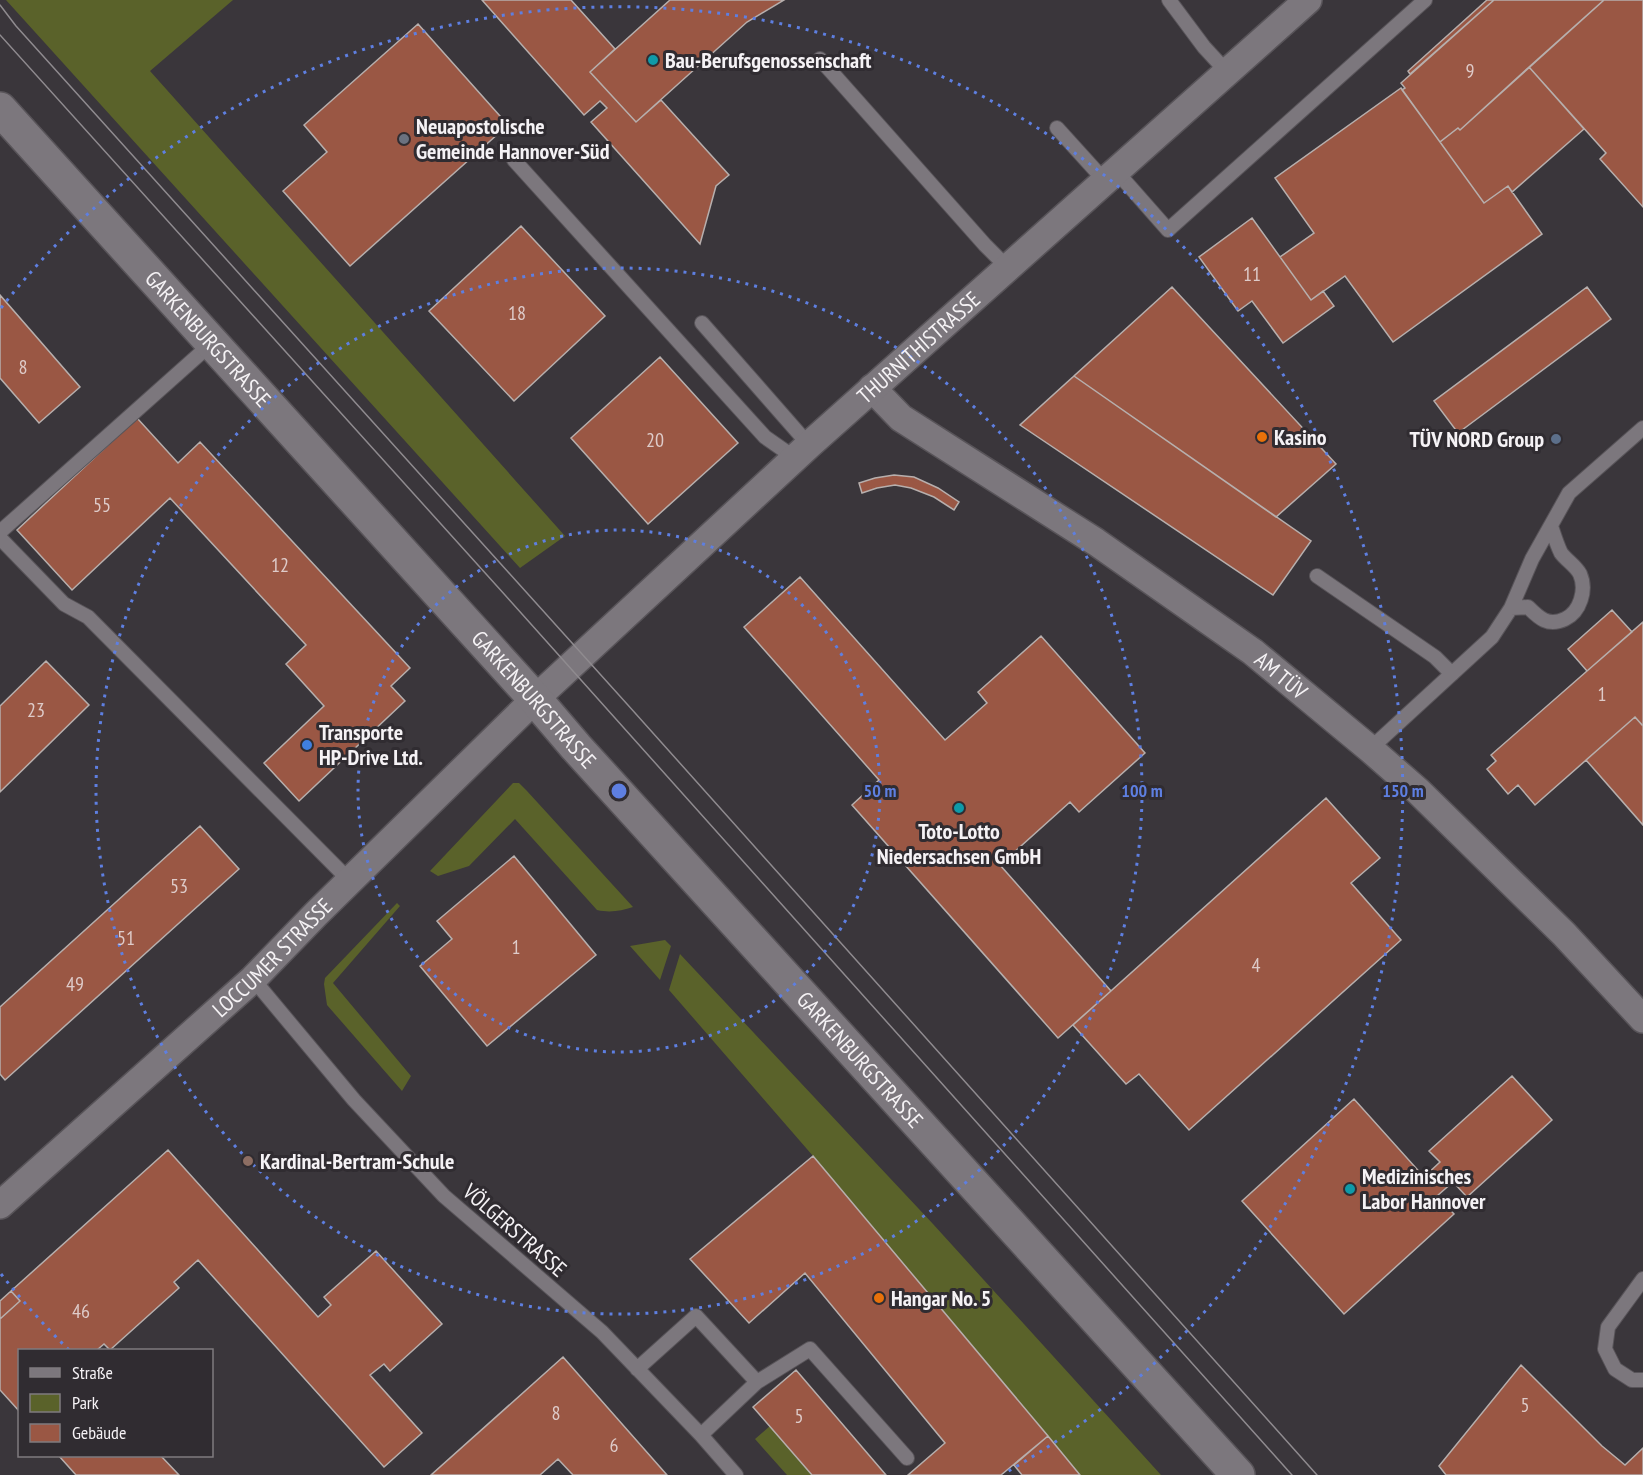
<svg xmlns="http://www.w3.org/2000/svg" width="1643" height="1475" font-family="'PT Sans Narrow',sans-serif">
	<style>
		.green { fill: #5a622a }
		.building { fill: #9a5744; stroke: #b7afad; stroke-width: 1.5 }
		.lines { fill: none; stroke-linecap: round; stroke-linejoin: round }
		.service-casing { stroke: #585459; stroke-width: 16 }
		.minor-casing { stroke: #585459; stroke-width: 30 }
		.secondary-casing { stroke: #585459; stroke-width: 36 }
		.service { stroke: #7c777d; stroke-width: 14 }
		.minor { stroke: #7c777d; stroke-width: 27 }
		.secondary { stroke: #7c777d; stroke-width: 33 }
		.tram { stroke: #8f8b8f; stroke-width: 1.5 }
		.ring { fill: none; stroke: #5e7fe1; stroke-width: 3; stroke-dasharray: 3 6 }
		.culture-dot { fill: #0f9aa8; stroke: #302c31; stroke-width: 2 }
		.worship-dot { fill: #6b7280; stroke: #302c31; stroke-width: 2 }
		.food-dot { fill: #e8710a; stroke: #302c31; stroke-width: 2 }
		.service-dot { fill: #5c6f8a; stroke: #302c31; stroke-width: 2 }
		.shop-dot { fill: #3f7fe0; stroke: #302c31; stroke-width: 2 }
		.education-dot { fill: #8d6e63; stroke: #302c31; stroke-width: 2 }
		.labels { text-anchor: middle; stroke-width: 6; stroke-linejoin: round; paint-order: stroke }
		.number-label { font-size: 20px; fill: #decbc9 }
		.poi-label { font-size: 22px; font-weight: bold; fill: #f5f2f5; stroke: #302c31; text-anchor: start }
		.street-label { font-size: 22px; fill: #f5f2f5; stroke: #302c31 }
		.centre { fill: #5e7fe1; stroke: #302c31; stroke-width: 3 }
		.ring-label { font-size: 18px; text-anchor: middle; font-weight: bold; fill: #5e7fe1; stroke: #302c31; stroke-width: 6; stroke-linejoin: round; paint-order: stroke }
	</style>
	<rect width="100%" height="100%" fill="#3a363b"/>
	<path class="green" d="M6,0H233L150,71L565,536L520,568Z
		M513,783H519L527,791L633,907C621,911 610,913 597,910L515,819L469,866L438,876L430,871Z
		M397,903L400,906L333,983L411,1076L402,1091L327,1005L324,984L325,978Z
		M665,940L671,946L660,980L630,946Z
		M680,954L933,1224L1161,1475H1080L813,1156L669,990Z
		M770,1426L812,1475H787L755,1439Z"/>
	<path class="building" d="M482,0H571L615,49L590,72L636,122L661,100L729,175L716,186L700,244L591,122L607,108L600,101L584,115Z
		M670,0H784L747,22L636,122L590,72Z
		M1487,0H1494L1410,74L1408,71Z
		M1494,0H1604L1460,130L1458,128L1440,142L1402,90L1405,88L1401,83Z
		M1604,0H1643V207L1600,159L1606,153L1529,67Z
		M418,24L508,125L350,266L283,191L327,152L304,125Z
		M1529,67L1584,129L1512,192L1508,186L1484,203L1440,142L1458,128L1460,130Z
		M1401,88L1484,203L1508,186L1542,234L1393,342L1345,276L1311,300L1280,257L1314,233L1275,178Z
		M1252,218L1311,300L1323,291L1334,306L1283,343L1252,301L1238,311L1199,257Z
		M521,226L605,316L514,401L429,311Z
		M1172,287L1336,464L1276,517L1074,376Z
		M1587,287L1611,319L1458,433L1434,401Z
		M0,295L80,387L39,423L0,378Z
		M660,357L738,443L648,524L571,438Z
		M1074,376L1311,541L1273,595L1020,425Z
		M137,418L178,463L200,442L410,668L391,686L405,701L299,801L264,763L324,706L286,664L306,645L170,498L72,590L17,530Z
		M894,475L914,477L938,488L959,502L954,510L934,497L911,488L895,485L877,488L862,493L859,483L875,478Z
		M800,577L945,740L987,703L978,692L1041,636L1145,753L1079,812L1070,802L1000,865L1111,991L1058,1038L852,805L879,780L744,627Z
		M1612,610L1632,632L1587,671L1568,649Z
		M1643,622V726L1635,717L1535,805L1518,785L1508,794L1487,769L1496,761L1491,755Z
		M46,661L89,705L0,792V706Z
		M1635,717L1643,726V825L1586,760Z
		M1326,798L1380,858L1351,883L1401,940L1189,1130L1139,1074L1126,1084L1073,1025Z
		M200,826L239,869L5,1080L0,1074V1007Z
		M514,856L596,955L487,1046L420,966L452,939L437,921Z
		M1512,1076L1552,1120L1467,1197L1453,1182L1437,1196L1454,1214L1344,1314L1242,1201L1354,1099L1424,1177L1440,1162L1429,1151Z
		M168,1150L318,1317L331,1305L324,1297L376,1251L442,1324L390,1371L384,1364L370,1375L422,1433L384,1467L198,1260L174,1282L179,1288L110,1350L104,1344L97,1350H20V1412L0,1390V1319L20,1301L11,1291Z
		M813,1156L1048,1436L1001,1475H908L945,1443L805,1273L749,1323L690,1259Z
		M11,1291L20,1301L0,1319V1301Z
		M563,1357L667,1475H573L558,1459L540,1475H431Z
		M1521,1365L1602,1446L1625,1465L1643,1448V1475H1446L1439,1466Z
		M796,1370L886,1475H812L753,1407Z
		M1048,1436L1080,1475H1022L1014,1465Z
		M59,1456H161L179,1475H76Z"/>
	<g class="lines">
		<defs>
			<path id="service" d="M1169,0L1204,47L1227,72
				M820,59L985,245L1007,267
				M1057,128L1105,181
				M514,160L765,437L795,458
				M1116,171L1168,230L1425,0
				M702,323L809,445
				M0,532L212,343
				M0,538L64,604L88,617L350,881
				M1317,576L1435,657L1452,674
				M1511,608L1528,607C1539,618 1548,627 1565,619C1580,612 1587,590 1580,574C1576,566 1566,560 1561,553C1557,545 1554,535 1551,526
				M1370,749L1492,637L1511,608L1532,559L1569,493L1643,428
				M253,979L354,1100L444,1196L602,1332L701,1435L736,1475
				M1643,1279L1608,1327L1605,1349L1615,1369L1632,1380H1643
				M637,1369L696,1316L757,1382L810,1349L907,1458
				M701,1435L757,1382"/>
			<g id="minor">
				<path id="s1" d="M872,388L901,418L1096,542L1253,652L1370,749L1418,791L1564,934L1643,1019"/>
				<path id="s2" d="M0,1205L253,979L316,914L535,699L809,445L1308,0"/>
			</g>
			<g id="secondary">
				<path id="s3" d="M0,109L535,699L576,747L1238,1475"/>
			</g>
		</defs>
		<use href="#service" class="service-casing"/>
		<use href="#minor" class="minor-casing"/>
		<use href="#secondary" class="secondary-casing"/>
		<use href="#service" class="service"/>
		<use href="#minor" class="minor"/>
		<use href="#secondary" class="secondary"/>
		<path class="tram" d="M0,5L16,26L627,704L1317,1475
			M0,35L505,595L1292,1475"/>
	</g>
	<g class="ring">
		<circle cx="619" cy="791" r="261"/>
		<circle cx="619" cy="791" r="523"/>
		<path d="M69 1350A784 784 0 0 1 1 1274M1 308A784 784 0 1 1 1005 1473"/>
	</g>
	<g class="culture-dot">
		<circle cx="653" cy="60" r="6"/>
		<circle cx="959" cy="808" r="6"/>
		<circle cx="1350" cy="1189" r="6"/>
	</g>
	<circle class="worship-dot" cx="404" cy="139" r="6"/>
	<g class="food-dot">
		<circle cx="1262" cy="437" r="6"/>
		<circle cx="879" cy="1298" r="6"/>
	</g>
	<circle class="service-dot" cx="1556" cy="439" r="6"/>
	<circle class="shop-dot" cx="307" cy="745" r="6"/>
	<circle class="education-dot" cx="248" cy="1161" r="6"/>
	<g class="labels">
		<g class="number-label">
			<text x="1470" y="78">9</text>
			<text x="1252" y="281">11</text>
			<text x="517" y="320">18</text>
			<text x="23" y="374">8</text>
			<text x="655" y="447">20</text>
			<text x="102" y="512">55</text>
			<text x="280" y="572">12</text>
			<text x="1602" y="701">1</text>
			<text x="36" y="717">23</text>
			<text x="179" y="893">53</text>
			<text x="126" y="945">51</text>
			<text x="516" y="954">1</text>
			<text x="1256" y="972">4</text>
			<text x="75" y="991">49</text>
			<text x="81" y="1318">46</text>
			<text x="1525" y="1412">5</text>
			<text x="556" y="1420">8</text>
			<text x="799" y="1423">5</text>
			<text x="614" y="1452">6</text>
		</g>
		<g class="poi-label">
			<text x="665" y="68">Bau-Berufsgenossenschaft</text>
			<text x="416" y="134">Neuapostolische<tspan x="416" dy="25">Gemeinde Hannover-Süd</tspan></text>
			<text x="1274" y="445">Kasino</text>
			<text x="1544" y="447" text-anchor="end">TÜV NORD Group</text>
			<text x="319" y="740">Transporte<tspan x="319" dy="25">HP-Drive Ltd.</tspan></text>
			<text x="959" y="839" text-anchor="middle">Toto-Lotto<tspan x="959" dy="25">Niedersachsen GmbH</tspan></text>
			<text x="260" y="1169">Kardinal-Bertram-Schule</text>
			<text x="1362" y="1184">Medizinisches<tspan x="1362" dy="25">Labor Hannover</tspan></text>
			<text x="891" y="1306">Hangar No. 5</text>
		</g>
		<g class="street-label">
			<text dy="8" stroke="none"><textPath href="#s3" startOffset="310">GARKENBURGSTRASSE</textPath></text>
			<text dy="8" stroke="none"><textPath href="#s2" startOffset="1257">THURNITHISTRASSE</textPath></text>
			<text dy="8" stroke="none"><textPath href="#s1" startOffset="501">AM TÜV</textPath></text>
			<text dy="8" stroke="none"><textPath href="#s3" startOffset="796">GARKENBURGSTRASSE</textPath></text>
			<text dy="8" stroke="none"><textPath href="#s2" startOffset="368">LOCCUMER STRASSE</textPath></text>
			<text dy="8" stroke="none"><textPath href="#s3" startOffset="1282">GARKENBURGSTRASSE</textPath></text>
			<text transform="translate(515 1230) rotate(41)" y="8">VÖLGERSTRASSE</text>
		</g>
	</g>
	<circle cx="619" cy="791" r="9" class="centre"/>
	<g class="ring-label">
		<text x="880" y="797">50 m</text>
		<text x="1142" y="797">100 m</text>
		<text x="1403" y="797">150 m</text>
	</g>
	<rect x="18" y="1349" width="195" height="108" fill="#302c31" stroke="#7f7b7f" stroke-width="1.5"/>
	<rect x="30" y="1368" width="30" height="9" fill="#7c777d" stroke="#7f7b7f" stroke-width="1.5"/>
	<text x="72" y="1379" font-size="18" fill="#f5f2f5">Straße</text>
	<rect x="30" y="1394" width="30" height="18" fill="#5a622a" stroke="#7f7b7f" stroke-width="1.5"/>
	<text x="72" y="1409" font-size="18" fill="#f5f2f5">Park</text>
	<rect x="30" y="1424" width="30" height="18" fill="#9a5744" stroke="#7f7b7f" stroke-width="1.5"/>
	<text x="72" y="1439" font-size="18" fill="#f5f2f5">Gebäude</text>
</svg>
